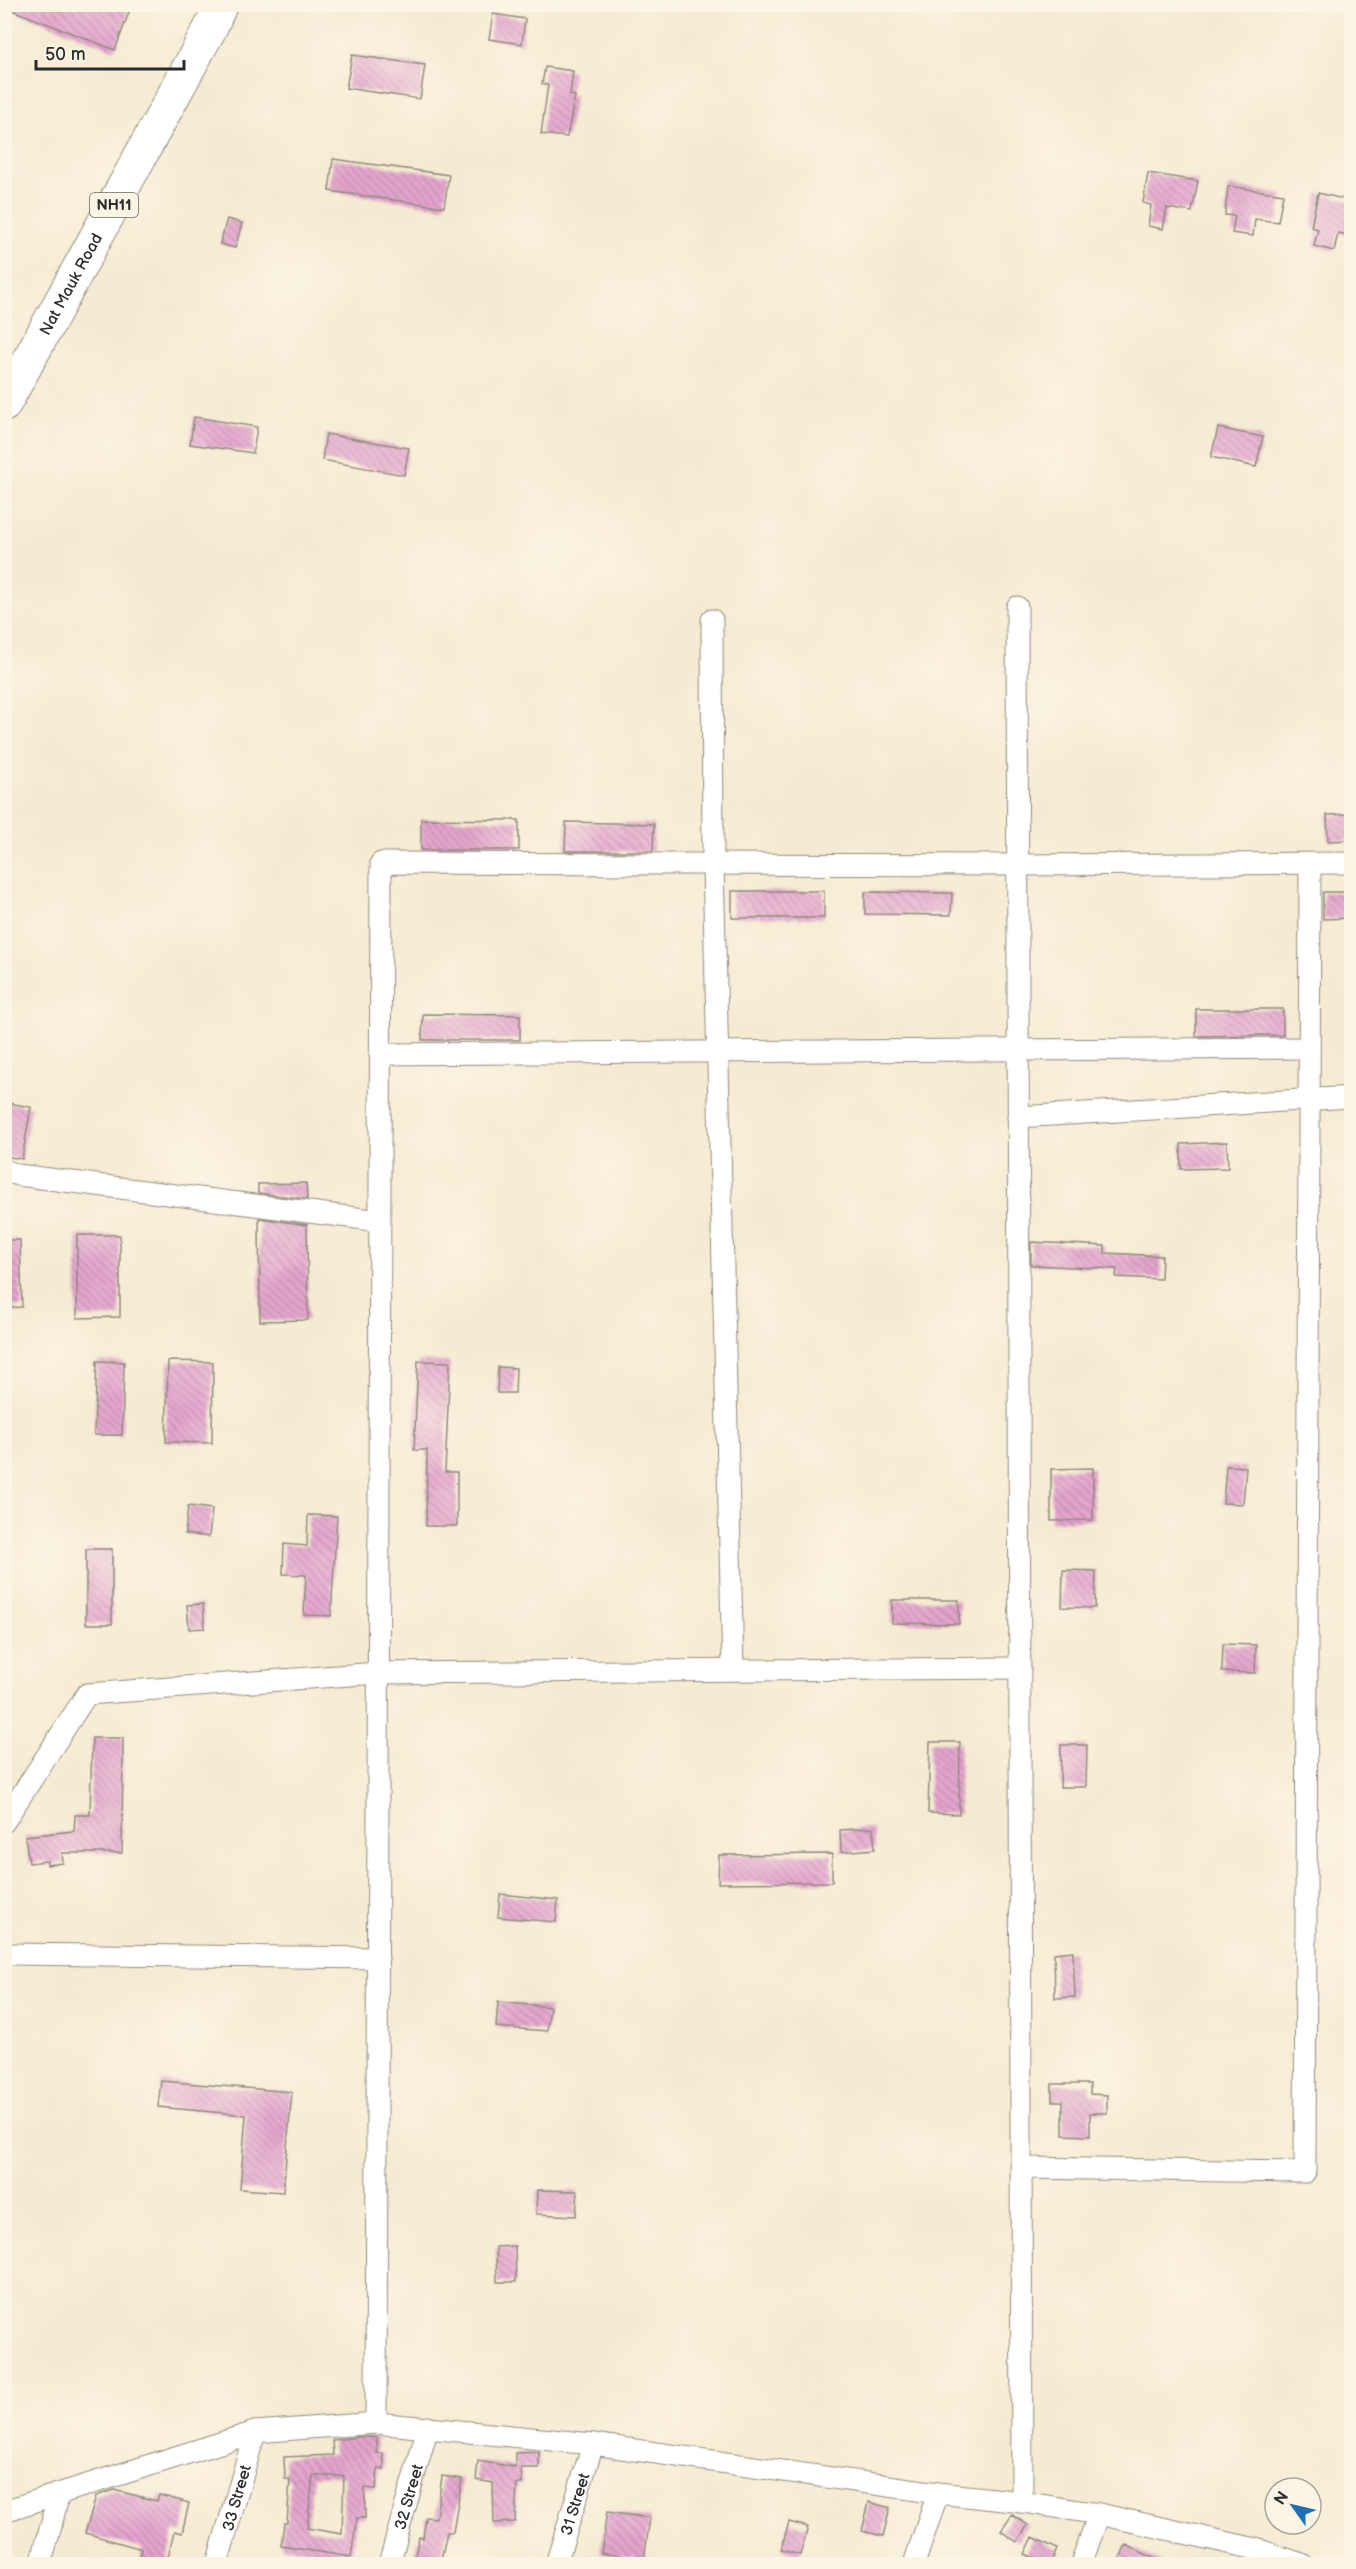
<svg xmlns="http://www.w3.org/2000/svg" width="1356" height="2569" font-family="'Balsamiq Sans',sans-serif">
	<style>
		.building { fill: url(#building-back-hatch); fill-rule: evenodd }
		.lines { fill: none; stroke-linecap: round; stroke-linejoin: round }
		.street-casing { stroke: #908b7e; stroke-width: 23 }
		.highway-casing { stroke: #908b7e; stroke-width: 35 }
		.street { stroke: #fff; stroke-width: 21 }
		.highway { stroke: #fff; stroke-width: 33 }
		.labels { text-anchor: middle; stroke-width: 5; stroke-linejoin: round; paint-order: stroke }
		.shield { fill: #fcf5e5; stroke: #6a6863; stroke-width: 1.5 }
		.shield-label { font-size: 15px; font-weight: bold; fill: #2b2b2b }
		.street-label { font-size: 16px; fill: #2b2b2b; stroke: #fcf5e5 }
	</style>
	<defs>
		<pattern id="building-back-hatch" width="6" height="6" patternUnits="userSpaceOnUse" patternTransform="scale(1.5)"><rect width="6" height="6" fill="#e5a5cf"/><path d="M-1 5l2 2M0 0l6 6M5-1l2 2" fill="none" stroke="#ba87a8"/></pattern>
	</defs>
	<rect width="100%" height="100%" fill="#fcf5e5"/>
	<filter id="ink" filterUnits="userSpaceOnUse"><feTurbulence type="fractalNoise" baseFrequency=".0167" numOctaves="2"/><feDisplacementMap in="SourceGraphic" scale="12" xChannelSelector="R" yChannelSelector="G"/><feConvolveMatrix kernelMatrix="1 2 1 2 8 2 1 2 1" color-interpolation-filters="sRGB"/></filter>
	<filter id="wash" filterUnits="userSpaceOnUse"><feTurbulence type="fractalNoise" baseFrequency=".008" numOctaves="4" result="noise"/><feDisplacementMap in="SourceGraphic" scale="24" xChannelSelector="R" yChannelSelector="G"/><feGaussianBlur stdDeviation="1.35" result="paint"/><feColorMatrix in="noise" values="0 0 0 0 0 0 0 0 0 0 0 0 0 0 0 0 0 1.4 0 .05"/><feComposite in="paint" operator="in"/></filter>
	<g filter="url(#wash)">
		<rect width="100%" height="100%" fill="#f5ebd2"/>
		<g id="blocks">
			<path class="building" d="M4,4H132L115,50L4,7Z
				M493,14L525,19L522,44L489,39Z
				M352,55L425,65L420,99L346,88Z
				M545,67L573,71L570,95L575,96L567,137L541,134L548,85L542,84Z
				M333,159L449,175L444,207L329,191Z
				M1148,173L1198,181L1192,212L1167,208L1163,229L1148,226L1151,205L1143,203Z
				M1228,186L1283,194L1278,222L1255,219L1253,236L1232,233L1235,216L1225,215Z
				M1318,193L1352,201V236L1338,233L1334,251L1314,246L1318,229L1311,227Z
				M227,219L242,223L235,248L220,244Z
				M194,417L257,427L253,453L190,444Z
				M1218,428L1263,437L1256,467L1211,457Z
				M326,434L409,448L404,475L322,460Z
				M1352,814V840L1328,841L1327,815Z
				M421,819L519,820V850H421Z
				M566,822L654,824L653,851H565Z
				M732,891H824V918H732Z
				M865,892L952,893L951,915L865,914Z
				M1323,892H1352V918L1323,919Z
				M1196,1009H1283V1035L1196,1036Z
				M423,1014L520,1015V1040H422Z
				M8,1103L31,1107L22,1159L4,1156V1123Z
				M1227,1142L1228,1168L1181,1169V1144Z
				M306,1183L307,1199L258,1193V1184Z
				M259,1218L307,1225L308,1320L260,1321Z
				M77,1235H120V1317L77,1318Z
				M4,1240H20L22,1307L4,1308Z
				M1031,1242L1105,1246V1253L1162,1256L1161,1279L1116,1277L1117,1269L1031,1265Z
				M97,1361L124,1362L122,1435H94Z
				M168,1361L213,1362L212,1443L166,1442Z
				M418,1361L450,1362L445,1472H457V1526H426L427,1450H414Z
				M498,1367L516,1368L515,1393H497Z
				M1226,1466L1246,1467L1243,1504L1223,1503Z
				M1093,1468V1520L1051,1521V1469Z
				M188,1506L212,1509L209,1537L185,1534Z
				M308,1515L337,1516L331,1616L304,1615L306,1575L283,1574L284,1544L307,1546Z
				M86,1549H112V1624H86Z
				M1063,1570L1096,1571L1095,1608L1062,1607Z
				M892,1600H959V1624L892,1623Z
				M203,1604L205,1628L189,1629L187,1605Z
				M1223,1644L1256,1645L1255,1673L1222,1672Z
				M92,1738H123L122,1853H62L63,1863L47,1865V1861L29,1863L25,1836L74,1831L75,1815H90Z
				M930,1742H960L959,1814L928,1813Z
				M1061,1745H1087L1086,1787H1060Z
				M873,1828L875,1849L841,1852L840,1830Z
				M832,1854V1882L718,1883L719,1855Z
				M500,1894L558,1900L556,1922L498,1917Z
				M1073,1951L1075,1997L1055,1998L1054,1953Z
				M498,2002L550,2007L547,2031L496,2027Z
				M161,2081L292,2092L283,2192L240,2189L246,2115L158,2107Z
				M1052,2084H1090V2094L1107,2095V2113H1090V2136L1063,2135V2101H1052Z
				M537,2190L578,2191L576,2216L536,2214Z
				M515,2246L516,2282H497L496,2247Z
				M358,2437H377V2453H383L384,2469H378L376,2489L365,2488V2518H357L351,2557L281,2546L284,2523H287L290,2479H285L284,2457L333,2455L332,2440ZM313,2476H344L342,2534L307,2528Z
				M539,2452V2468H521L522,2484H517L515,2522L494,2523L493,2483L476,2480L478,2461L515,2467V2453Z
				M442,2476L462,2479L453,2532H447L440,2565H413L419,2537L423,2538L426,2517L436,2518Z
				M114,2490L157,2501L159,2495L189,2503L182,2533L174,2531L166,2565H139L142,2549L85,2533L96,2496Z
				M869,2502L890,2508L883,2536L862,2531Z
				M607,2512L650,2518L644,2559L601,2553Z
				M1012,2515L1028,2525L1017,2542L1001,2531Z
				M789,2522L808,2527L800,2555L781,2550Z
				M1033,2537L1057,2549L1050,2565L1025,2554Z
				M1126,2545L1168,2565H1117Z"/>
		</g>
	</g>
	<g filter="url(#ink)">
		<use href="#blocks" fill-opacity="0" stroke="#908b7e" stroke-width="1.5"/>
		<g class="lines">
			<defs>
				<g id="street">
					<path d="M1017,607L1022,2502"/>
					<path d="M712,620L713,864L733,1670"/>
					<path d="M380,1054L1309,1048"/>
					<path d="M1018,1117L1352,1097"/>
					<path d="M4,1170L18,1175L380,1221"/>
					<path d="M4,1822L87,1694L378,1673L1020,1668"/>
					<path d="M4,1954L378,1958"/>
					<path d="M1022,2168L1305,2172L1310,864"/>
					<path d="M376,2423L381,863L1017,865L1352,863"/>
					<path d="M4,2511L255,2432L376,2423L593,2444L938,2493L1022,2502L1099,2514L1256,2549L1302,2564"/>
					<path d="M41,2564L59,2494"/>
					<path id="s1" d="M217,2564L255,2432"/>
					<path id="s2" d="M389,2564L428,2427"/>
					<path id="s3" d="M556,2564L593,2444"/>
					<path d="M914,2564L938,2493"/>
					<path d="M1081,2564L1099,2514"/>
				</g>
				<g id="highway">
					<path id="s4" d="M4,405L211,27L221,4"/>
				</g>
			</defs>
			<use href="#street" class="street-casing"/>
			<use href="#highway" class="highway-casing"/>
			<use href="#street" class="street"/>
			<use href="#highway" class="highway"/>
		</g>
	</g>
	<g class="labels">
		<rect class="shield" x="90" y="193" width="48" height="24" rx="4.5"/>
		<g class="shield-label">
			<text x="114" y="210">NH11</text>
		</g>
		<g class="street-label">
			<text dy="6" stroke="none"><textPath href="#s4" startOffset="138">Nat Mauk Road</textPath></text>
			<text dy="6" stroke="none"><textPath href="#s2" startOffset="70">32 Street</textPath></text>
			<text dy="6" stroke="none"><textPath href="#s1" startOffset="69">33 Street</textPath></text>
			<text dy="6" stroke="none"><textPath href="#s3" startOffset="63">31 Street</textPath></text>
		</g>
	</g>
	<rect width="1356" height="2569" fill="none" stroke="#fcf5e5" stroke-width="24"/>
	<g transform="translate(1293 2506) rotate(304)"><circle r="28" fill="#fcf5e5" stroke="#a8a49b" stroke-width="1.5"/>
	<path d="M0-4.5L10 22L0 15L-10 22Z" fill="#1f6fb2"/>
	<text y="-9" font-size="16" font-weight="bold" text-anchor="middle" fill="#2b2b2b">N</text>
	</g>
	<path d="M36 60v9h148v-9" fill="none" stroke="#2b2b2b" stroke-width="3"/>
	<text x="45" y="60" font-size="18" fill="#2b2b2b" stroke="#fcf5e5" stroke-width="4.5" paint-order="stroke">50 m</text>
</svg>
